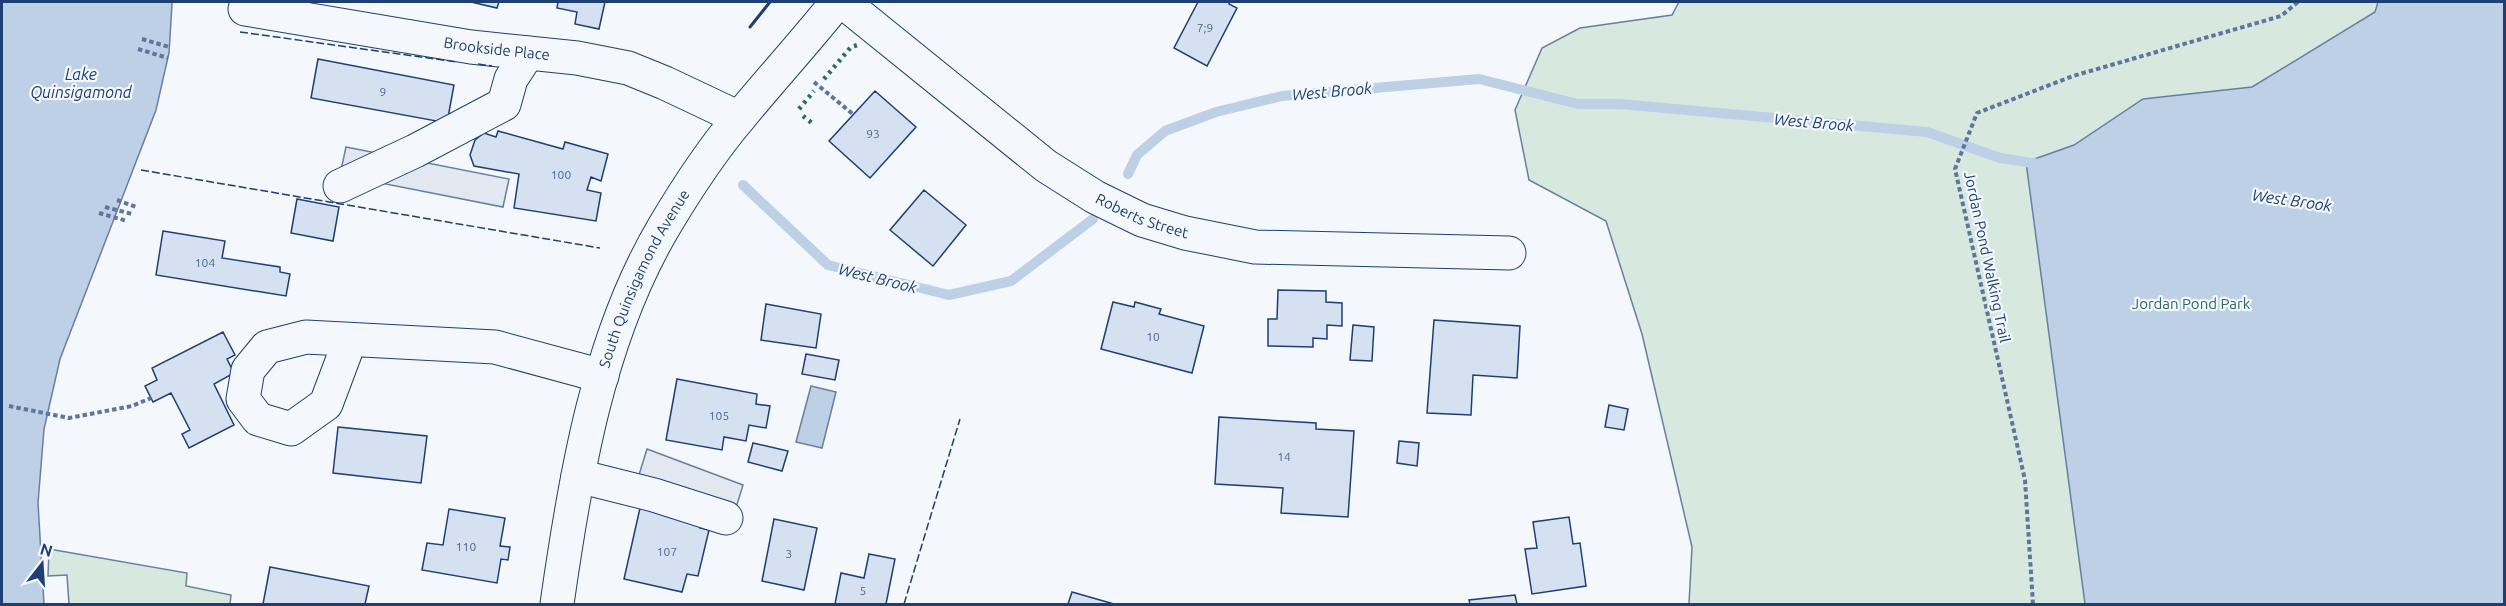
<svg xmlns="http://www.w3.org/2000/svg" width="2506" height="606" font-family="Ubuntu,sans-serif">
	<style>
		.green { fill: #d7e8df; stroke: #687fa3; stroke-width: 1.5 }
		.parking { fill: #e3e8f0; stroke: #687fa3; stroke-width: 1.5 }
		.water { fill: #bed0e5; stroke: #687fa3; stroke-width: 1.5 }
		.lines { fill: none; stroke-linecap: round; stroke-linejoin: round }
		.stream { stroke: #bed0e5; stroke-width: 10 }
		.building { fill: #d5e0f0; stroke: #1d3f73; stroke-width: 1.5 }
		.minor-casing { stroke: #1d3f73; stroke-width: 35 }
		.major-casing { stroke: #1d3f73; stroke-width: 35 }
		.path { stroke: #5e769c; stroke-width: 4; stroke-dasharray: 4.5 3; stroke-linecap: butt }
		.minor { stroke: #f4f7fb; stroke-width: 33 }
		.major { stroke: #f4f7fb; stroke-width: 33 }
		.hedge { stroke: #2c6c60; stroke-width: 4.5; stroke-dasharray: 3 4.5; stroke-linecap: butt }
		.fence { stroke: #1d3f73; stroke-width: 1.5; stroke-dasharray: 8 3; stroke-linecap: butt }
		.wall { stroke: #1d3f73; stroke-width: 3 }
		.labels { text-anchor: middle; stroke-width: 4.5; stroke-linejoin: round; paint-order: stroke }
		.number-label { font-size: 12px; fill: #4b6792 }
		.street-label { font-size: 15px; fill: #1d3f73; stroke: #f4f7fb }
		.park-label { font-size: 15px; fill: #2c6c60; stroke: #f4f7fb }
		.water-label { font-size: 16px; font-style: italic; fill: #1d3f73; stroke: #f4f7fb }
	</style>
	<rect width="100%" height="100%" fill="#f4f7fb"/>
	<path class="green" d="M1679,2H2504V604H1689L1692,547L1642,334L1606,221L1529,180L1515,110L1542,48L1580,28L1672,15Z
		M49,549L187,573L186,586L231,595L230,604H69L67,575L48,576Z"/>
	<path class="parking" d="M346,147L509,179L503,207L340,175Z
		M647,449L743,485L730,527L630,504Z"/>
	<path class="water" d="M2,2H172V4L169,53L156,110L60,359L44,429L38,503L44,604H2Z
		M2378,2H2504V604H2085L2026,162L2074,145L2143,99L2252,87L2375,12Z
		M811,386L836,392L822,448L796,442Z"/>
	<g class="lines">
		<path class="stream" d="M1128,174L1137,155L1165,131L1216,112L1282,96L1479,79L1578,104H1620L1927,132L2000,158L2039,164
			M743,185L828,265L949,295L1011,281L1093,219"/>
	</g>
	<path class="building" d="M471,2H499L497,8Z
		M558,2H605L599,29L575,24L577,12L557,8Z
		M1198,2H1230L1229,4L1237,8L1207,66L1174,48Z
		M318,59L454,85L447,123L311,98Z
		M875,91L916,127L870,178L829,141Z
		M498,131L563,149L565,142L608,154L601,181L591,177L587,190L601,193L596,221L514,208L519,174L474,166L470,155L475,140L484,133L496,137Z
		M924,190L966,225L933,266L890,230Z
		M297,199L339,207L333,241L291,233Z
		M163,231L225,241L222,258L280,267V272L290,274L286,296L156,275Z
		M1278,290L1326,291V302L1342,303V326L1327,325V339L1313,338V347L1268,346V319H1277Z
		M1113,302L1134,307L1135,302L1161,309L1159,314L1204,326L1192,373L1101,349Z
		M766,304L821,314L816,348L761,340Z
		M1434,320L1520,326L1517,378L1473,375L1471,415L1427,413Z
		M1353,325L1374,327L1372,361L1350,360Z
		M223,332L235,355L227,359L234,373L214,384L234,425L189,448L182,434L190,430L171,393L153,402L145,386L157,380L152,368Z
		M806,354L839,360L835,380L802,374Z
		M677,379L757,394L756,404L770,406L766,428L749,425L746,441L724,437L722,450L666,440Z
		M1609,405L1628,409L1624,430L1605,427Z
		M1219,417L1316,423V429L1354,431L1348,517L1281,513L1283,488L1215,484Z
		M338,427L427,436L421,483L333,473Z
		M1399,441L1419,443L1417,466L1397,463Z
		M753,443L788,451L782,471L748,462Z
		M640,508L702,522L700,528L709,530L698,576L687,574L682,592L624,579Z
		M449,509L505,518L500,546L510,547L508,560L501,559L497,583L422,570L427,543L443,545Z
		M1569,517L1573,544L1580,543L1586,586L1532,594L1525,549L1537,548L1533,522Z
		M774,519L817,528L804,590L762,581Z
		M869,554L895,559L886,604H835L841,573L864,578Z
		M270,567L369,586L365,604H263Z
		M1072,592L1114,604H1068Z
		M1515,595L1517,604H1470L1469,600Z"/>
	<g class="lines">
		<defs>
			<g id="minor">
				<path id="s1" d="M843,2L1046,166L1095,197L1142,220L1185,233L1255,247L1509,253"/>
				<path id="s2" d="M245,9L471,47L577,58L628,68L665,83L739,118"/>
				<path d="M340,186L415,151L504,104L511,79L528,53"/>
				<path d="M350,340L326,404L291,429L258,419L243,399L248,370L267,347L306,337L495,347L602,376"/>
				<path d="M578,476L654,495L726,518"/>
			</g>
			<g id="major">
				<path id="s3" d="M557,604C575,477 598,337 665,225C687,188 712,150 740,117C772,78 806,41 837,2"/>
			</g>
		</defs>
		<use href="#minor" class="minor-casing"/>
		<use href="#major" class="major-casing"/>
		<path class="path" d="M142,39L169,47
			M138,49L168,58
			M814,82L854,115
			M117,200L136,207
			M105,207L132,214
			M99,213L127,221
			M9,406L69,418L132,406L151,398
			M2033,604L2025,480L1955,169L1977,113L2073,76L2281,16L2298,2"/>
		<use href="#minor" class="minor"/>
		<use href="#major" class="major"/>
		<path class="hedge" d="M824,79L851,47L861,44
			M799,109L814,91
			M803,116L812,123"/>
		<path class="fence" d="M240,32L457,62
			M478,64L492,66
			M141,170L600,248
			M904,604L960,419"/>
		<path class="wall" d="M750,27L770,2"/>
	</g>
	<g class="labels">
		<g class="number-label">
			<text x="1205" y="32">7;9</text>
			<text x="383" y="96">9</text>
			<text x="873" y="138">93</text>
			<text x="561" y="179">100</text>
			<text x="205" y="267">104</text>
			<text x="1153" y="341">10</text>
			<text x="719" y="420">105</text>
			<text x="1284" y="461">14</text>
			<text x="466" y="551">110</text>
			<text x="667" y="556">107</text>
			<text x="789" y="558">3</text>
			<text x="863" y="595">5</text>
		</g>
		<g class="street-label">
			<text dy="5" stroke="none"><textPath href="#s2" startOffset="255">Brookside Place</textPath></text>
			<text dy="5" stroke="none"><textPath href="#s1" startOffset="370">Roberts Street</textPath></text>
			<text transform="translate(1987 257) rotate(78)" y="5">Jordan Pond Walking Trail</text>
			<text dy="5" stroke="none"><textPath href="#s3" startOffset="339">South Quinsigamond Avenue</textPath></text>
		</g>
		<g class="park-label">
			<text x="2191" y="309">Jordan Pond Park</text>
		</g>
		<g class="water-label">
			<text x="81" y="80">Lake<tspan x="81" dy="18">Quinsigamond</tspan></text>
			<text transform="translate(1332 91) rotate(-5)" y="6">West Brook</text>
			<text transform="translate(1814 122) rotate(5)" y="6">West Brook</text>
			<text transform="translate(2292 200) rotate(8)" y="6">West Brook</text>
			<text transform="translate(878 278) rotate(14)" y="6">West Brook</text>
		</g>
	</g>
	<rect width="2506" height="606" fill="none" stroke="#1d3f73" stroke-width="6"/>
	<g transform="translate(42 564) rotate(17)" stroke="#f4f7fb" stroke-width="4.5" paint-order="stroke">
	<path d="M0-4.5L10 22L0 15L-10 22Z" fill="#1d3f73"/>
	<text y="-9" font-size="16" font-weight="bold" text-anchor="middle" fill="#1d3f73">N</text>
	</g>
</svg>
